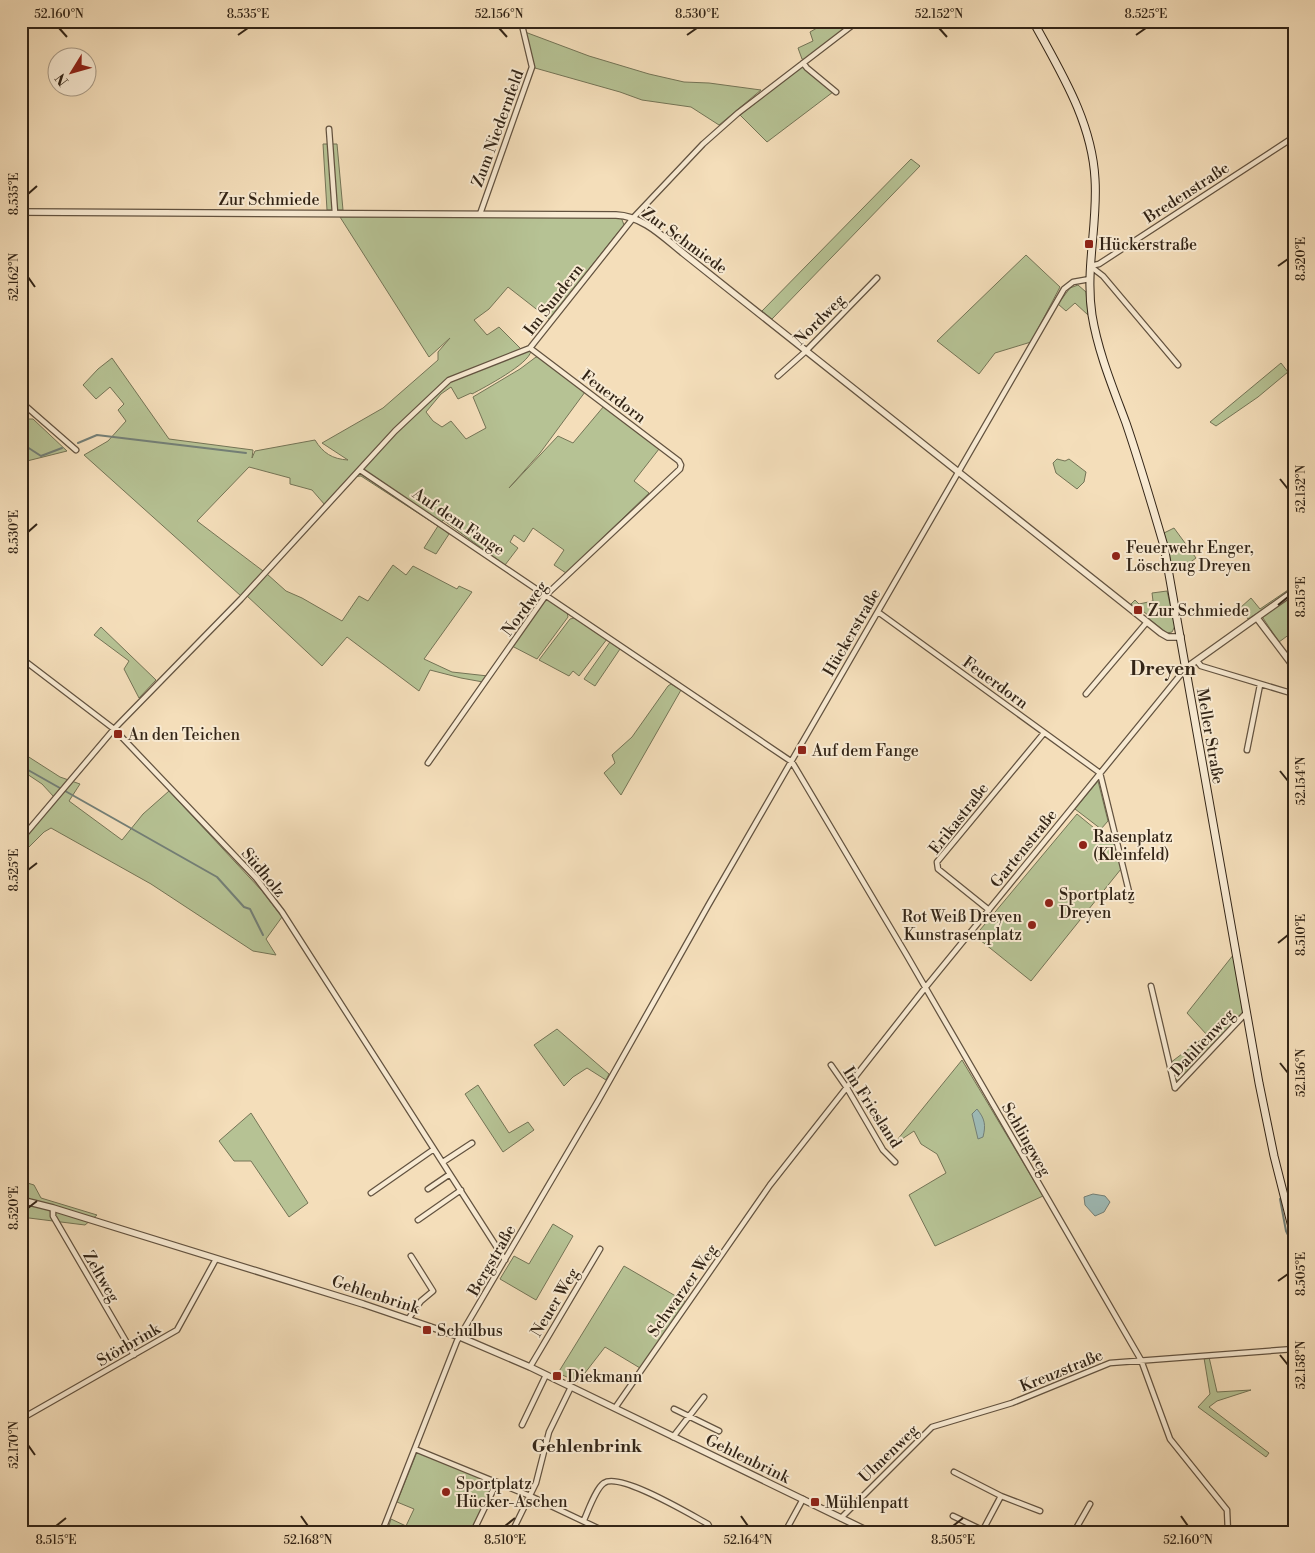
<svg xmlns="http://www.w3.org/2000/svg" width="1315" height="1553" font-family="'Libre Bodoni',serif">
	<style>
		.green { fill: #b6c294; stroke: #747456 }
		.water { fill: #9ebbb7; stroke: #737f77 }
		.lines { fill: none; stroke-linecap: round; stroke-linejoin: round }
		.stream { stroke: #737f77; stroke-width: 2 }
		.minor-casing { stroke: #635340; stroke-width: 7 }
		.tertiary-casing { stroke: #635340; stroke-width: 8 }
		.secondary-casing { stroke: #332517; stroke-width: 9 }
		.minor { stroke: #f8ead2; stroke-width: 4.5 }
		.tertiary { stroke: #f8ead2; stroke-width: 5.5 }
		.secondary { stroke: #f8ead2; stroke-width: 7 }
		.ticks { fill: none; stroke: #332517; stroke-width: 2 }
		.poi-dot { fill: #8f2418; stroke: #f8ead2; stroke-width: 2 }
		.labels { text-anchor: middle; stroke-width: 4; stroke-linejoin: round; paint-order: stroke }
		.street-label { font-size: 16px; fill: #332517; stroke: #f8ead2 }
		.poi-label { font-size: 16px; fill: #332517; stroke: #f8ead2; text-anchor: start }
		.neighbourhood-label { font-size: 18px; font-weight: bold; fill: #332517; stroke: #f8ead2 }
		.quarter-label { font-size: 19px; font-weight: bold; fill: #332517; stroke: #f8ead2 }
		.neatline { fill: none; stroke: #332517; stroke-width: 2 }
		.ticks-label { font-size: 12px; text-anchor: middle; fill: #332517 }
	</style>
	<rect width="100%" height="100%" fill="#f4deba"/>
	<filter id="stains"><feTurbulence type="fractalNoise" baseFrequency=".004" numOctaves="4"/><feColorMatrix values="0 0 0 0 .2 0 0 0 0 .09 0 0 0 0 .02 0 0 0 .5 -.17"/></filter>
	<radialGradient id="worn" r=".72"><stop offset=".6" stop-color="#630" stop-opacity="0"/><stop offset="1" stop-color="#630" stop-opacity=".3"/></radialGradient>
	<path class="green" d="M829,21H856L805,60L802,59L798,48L813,41L810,32Z
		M525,32L589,56L649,74L684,82L709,83L761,90L719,125L691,107L642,100L620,92L535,68Z
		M802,67L833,92L767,142L740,115Z
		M323,144H337L343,210H327Z
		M911,159L920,166L772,319L762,311Z
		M435,216L621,217L624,225L549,319L508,287L489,309L474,320L487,335L499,327L524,352L531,351C529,364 485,387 472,394L471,393L458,399L451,387L441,394L426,412L433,421L442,427L451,421L466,439L486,428L473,397L520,369L536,357H539L585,392L540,453L509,488L558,436L573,443L604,406L659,449L634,481L649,493L566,573L554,565L564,550L533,528L524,542L514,535L510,542L518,548L505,565L443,520L439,526L449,534L436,554L424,548L438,526L361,476L350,477L325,505L312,490L290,484V478L249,467L197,521L267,574L286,591L302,598L342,621L359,596L368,601L393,565L406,575L413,566L457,589L459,586L472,592L424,659L452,672L488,676L483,682L461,678L430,670L419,691L347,637L322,666L246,595L256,585L253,582L241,596L84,455L108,441L126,421L118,410L124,404L110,387L96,399L83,385L98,369L112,358L169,439L253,450L252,458L255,451L315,440C323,453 332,459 348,460L322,443L383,408L438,360V352L450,338L429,357L340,217Z
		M1026,255L1060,287L1031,342L995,353L979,374L937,341Z
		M1078,285L1086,292L1088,315L1075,303L1066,311L1058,304L1070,288Z
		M1281,363L1288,372L1258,397L1216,426L1210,422Z
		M21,419H33L67,451L27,461H21Z
		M1057,459L1065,461L1069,459L1086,472L1084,482L1077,489L1056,473L1053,463Z
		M1174,528L1196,558L1184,567L1173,571L1164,533Z
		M1288,590L1294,598V631L1279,642L1259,612L1248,619L1240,608L1251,598L1260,609Z
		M1167,591L1175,626L1172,632L1167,633L1148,618L1149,616L1138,607L1135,608L1131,604L1135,600L1139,604L1153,601L1152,593Z
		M548,600L567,612L568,617L537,659L512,646L544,601Z
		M574,618L607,639L579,676L573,671L569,676L539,660L570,619Z
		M101,627L156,680L139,698L124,669L129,661L94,635Z
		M610,642L620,649L595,686L584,679Z
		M671,684L681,690L621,795L604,773L615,763L612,755L632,737L668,686Z
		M21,752L60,777L80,784L69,801L122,840L143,814L169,791L263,892L282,917L266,939L276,955L253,951L151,884L51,828L44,832L21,855V841L40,820L54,797L42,784L21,770Z
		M1098,781L1108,821L1101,829L1075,809Z
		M1077,814L1116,846L1121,869L1031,981L975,936Z
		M1234,954L1243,1014L1176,1084L1170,1063L1207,1035L1187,1013Z
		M557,1029L609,1074L606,1080L587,1068L573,1077L564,1086L534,1045Z
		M962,1060L1043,1196L935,1246L909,1195L946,1173L937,1154L921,1144L914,1131L893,1145Z
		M478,1085L509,1133L528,1122L534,1130L503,1152L465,1094Z
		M251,1113L308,1203L289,1217L251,1161H234L219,1141Z
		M21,1181L34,1185L41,1198L97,1215L85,1225L21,1217Z
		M553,1224L573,1236L536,1300L500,1279L514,1256L529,1264Z
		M624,1266L686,1302L640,1368L605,1347L578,1382L558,1373Z
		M1209,1357L1217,1392L1251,1390L1217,1401L1209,1407L1269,1453L1266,1457L1198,1407L1210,1394L1204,1358Z
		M417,1452L494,1482L472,1532H387L391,1519L406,1526L414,1509L397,1502Z"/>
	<path class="water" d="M977,1109C985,1119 986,1125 983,1137L978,1139L972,1114Z
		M1093,1194L1105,1196L1110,1202L1104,1212L1095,1216L1085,1205L1084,1197Z"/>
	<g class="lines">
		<path class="stream" d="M21,443L41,456L62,448
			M78,443L97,435L246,453
			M21,766L217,877L244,907L250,909L263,935
			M1280,1199L1286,1231L1288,1235"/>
		<defs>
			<path id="minor" d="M803,63L807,68L836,92
				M329,129L335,213
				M480,214L532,67L521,21
				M1090,266L1099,264L1294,137
				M1090,266L1103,276L1178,365
				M778,376L806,351L877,278
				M21,402L76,450
				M360,470L792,762L906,954L1141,1360L1170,1439L1227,1510L1228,1532
				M878,612L1100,773
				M21,658L114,729L256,878L282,912L505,1260
				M1197,661L1201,666L1294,694
				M1086,694L1147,622
				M1247,750L1260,685
				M428,763L546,595L680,469L681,465L679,461L530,348
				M1100,773L1131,900
				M21,839L114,729L241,599L395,431L449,380L530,348L634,217L703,144L738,113L858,21
				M989,910L938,869L937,862L1044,733
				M1151,986L1175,1088
				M831,1065L847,1088L883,1150L895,1162
				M1175,1088L1246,1013
				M443,1162L472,1143
				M428,1189L450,1174
				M371,1193L434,1149
				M53,1208V1216L134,1355
				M418,1220L461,1190
				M409,1318L421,1301L433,1291L411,1256
				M530,1367L600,1249
				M615,1408L770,1185L925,988L1186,668
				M674,1409L719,1431
				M21,1419L177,1330L216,1259
				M522,1425L546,1375
				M673,1437L704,1397
				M415,1449L530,1496L606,1532
				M954,1472L1001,1496L1040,1511
				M953,1516L980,1529
				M841,1518L932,1427L1012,1403L1110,1363L1294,1349
				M584,1520C588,1511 596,1488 604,1483C620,1472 691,1515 708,1524L712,1532
				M984,1528L993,1532
				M382,1532L457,1341L598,1101L709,904L1064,289L1073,282L1090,279
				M473,1532L497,1482
				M512,1532L536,1483L549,1432L571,1387
				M785,1532L803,1499
				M977,1532L980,1529L984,1528L1001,1496
				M1074,1532L1090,1504"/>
			<path id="tertiary" d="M21,212L616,215C643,216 663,237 683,253L1161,633L1168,637H1181
				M1257,618L1294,667
				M1186,668L1294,591
				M21,1200L53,1208L363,1304L460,1337L530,1367L870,1532"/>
			<path id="secondary" d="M1033,21C1060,71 1092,121 1095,179C1098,224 1085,269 1092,315C1098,352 1113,388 1126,423C1140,464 1152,505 1164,546L1259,1083L1274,1156L1294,1235"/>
		</defs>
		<use href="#minor" class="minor-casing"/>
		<use href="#tertiary" class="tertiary-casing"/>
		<use href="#secondary" class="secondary-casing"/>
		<use href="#minor" class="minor"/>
		<use href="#tertiary" class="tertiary"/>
		<use href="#secondary" class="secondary"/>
	</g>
	<path class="ticks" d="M59,28L67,37M499,28L507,37M939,28L947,37M238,35L248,28M687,35L697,28M1136,35L1146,28M28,194L37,186M1278,266L1288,259M28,277L35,287M1280,479L1288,489M28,532L37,524M1278,605L1288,597M1280,771L1288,781M28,870L37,863M1278,943L1288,935M1280,1063L1288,1073M28,1208L37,1201M1278,1281L1288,1274M1280,1355L1288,1365M28,1445L35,1455M301,1516L308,1526M741,1516L748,1526M1181,1516L1188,1526M56,1526L66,1518M505,1526L515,1518M953,1526L963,1518"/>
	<g class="poi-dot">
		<rect x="1084" y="239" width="10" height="10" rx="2.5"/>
		<circle cx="1116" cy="556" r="5"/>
		<rect x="1133" y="605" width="10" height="10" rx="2.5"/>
		<rect x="113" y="729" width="10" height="10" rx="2.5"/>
		<rect x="797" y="745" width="10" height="10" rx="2.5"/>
		<circle cx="1083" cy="845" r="5"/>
		<circle cx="1049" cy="903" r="5"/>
		<circle cx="1032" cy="925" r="5"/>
		<rect x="422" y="1325" width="10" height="10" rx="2.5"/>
		<rect x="552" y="1371" width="10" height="10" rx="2.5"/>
		<circle cx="446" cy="1492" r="5"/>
		<rect x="810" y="1497" width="10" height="10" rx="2.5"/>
	</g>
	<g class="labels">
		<g class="street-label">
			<text transform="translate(497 128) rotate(-70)" y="6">Zum Niedernfeld</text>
			<text transform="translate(1186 192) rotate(-33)" y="6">Bredenstraße</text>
			<text x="269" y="205">Zur Schmiede</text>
			<text transform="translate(685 240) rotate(36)" y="6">Zur Schmiede</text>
			<text transform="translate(553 299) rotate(-52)" y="6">Im Sundern</text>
			<text transform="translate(819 319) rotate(-45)" y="6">Nordweg</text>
			<text transform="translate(614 396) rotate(37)" y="6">Feuerdorn</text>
			<text transform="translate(459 521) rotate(34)" y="6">Auf dem Fange</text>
			<text transform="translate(524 608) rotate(-53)" y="6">Nordweg</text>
			<text transform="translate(851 632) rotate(-60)" y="6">Hückerstraße</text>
			<text transform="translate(996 682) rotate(36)" y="6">Feuerdorn</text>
			<text transform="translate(1211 736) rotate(80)" y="6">Meller Straße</text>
			<text transform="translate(958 818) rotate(-52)" y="6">Erikastraße</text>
			<text transform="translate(1023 848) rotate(-51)" y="6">Gartenstraße</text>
			<text transform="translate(264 872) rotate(50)" y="6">Südholz</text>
			<text transform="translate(1202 1042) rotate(-47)" y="6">Dahlienweg</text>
			<text transform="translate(873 1107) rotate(57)" y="6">Im Friesland</text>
			<text transform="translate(1027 1139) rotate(60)" y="6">Schlingweg</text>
			<text transform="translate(491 1260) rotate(-60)" y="6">Bergstraße</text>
			<text transform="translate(102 1276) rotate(60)" y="6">Zeltweg</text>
			<text transform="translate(682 1290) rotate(-55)" y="6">Schwarzer Weg</text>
			<text transform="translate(376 1294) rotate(18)" y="6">Gehlenbrink</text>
			<text transform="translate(554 1302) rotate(-59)" y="6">Neuer Weg</text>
			<text transform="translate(128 1344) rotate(-30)" y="6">Störbrink</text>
			<text transform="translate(1061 1370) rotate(-22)" y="6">Kreuzstraße</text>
			<text transform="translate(888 1453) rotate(-44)" y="6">Ulmenweg</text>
			<text transform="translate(748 1458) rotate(26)" y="6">Gehlenbrink</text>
		</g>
		<g class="poi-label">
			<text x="1099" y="250">Hückerstraße</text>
			<text x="1126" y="553">Feuerwehr Enger,<tspan x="1126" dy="18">Löschzug Dreyen</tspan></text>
			<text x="1148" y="616">Zur Schmiede</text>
			<text x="128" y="740">An den Teichen</text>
			<text x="812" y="756">Auf dem Fange</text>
			<text x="1093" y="842">Rasenplatz<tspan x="1093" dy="18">(Kleinfeld)</tspan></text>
			<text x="1059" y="900">Sportplatz<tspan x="1059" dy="18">Dreyen</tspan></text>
			<text x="1022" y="922" text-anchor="end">Rot Weiß Dreyen<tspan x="1022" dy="18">Kunstrasenplatz</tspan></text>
			<text x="437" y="1336">Schulbus</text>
			<text x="567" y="1382">Diekmann</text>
			<text x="456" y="1489">Sportplatz<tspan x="456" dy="18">Hücker-Aschen</tspan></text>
			<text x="825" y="1508">Mühlenpatt</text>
		</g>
		<g class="neighbourhood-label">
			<text x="587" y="1452">Gehlenbrink</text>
		</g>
		<g class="quarter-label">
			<text x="1163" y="675">Dreyen</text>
		</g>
	</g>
	<rect width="1315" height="1553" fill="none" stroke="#f4deba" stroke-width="55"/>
	<g transform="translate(72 72) rotate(233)"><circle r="24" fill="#f8ead2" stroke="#a99b87"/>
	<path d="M0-4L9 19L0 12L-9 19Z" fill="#8f2418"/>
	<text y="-8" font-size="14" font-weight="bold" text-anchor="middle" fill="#332517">N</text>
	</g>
	<rect x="28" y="28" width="1260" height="1498" class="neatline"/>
	<g class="ticks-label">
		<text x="59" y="18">52.160°N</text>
		<text x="248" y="18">8.535°E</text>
		<text x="499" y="18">52.156°N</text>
		<text x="697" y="18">8.530°E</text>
		<text x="939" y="18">52.152°N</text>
		<text x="1146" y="18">8.525°E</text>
		<text transform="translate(14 194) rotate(-90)" y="4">8.535°E</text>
		<text transform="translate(1301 259) rotate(-90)" y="4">8.520°E</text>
		<text transform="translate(14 277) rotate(-90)" y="4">52.162°N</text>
		<text transform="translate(1301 489) rotate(-90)" y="4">52.152°N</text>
		<text transform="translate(14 532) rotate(-90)" y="4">8.530°E</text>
		<text transform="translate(1301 597) rotate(-90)" y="4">8.515°E</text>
		<text transform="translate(1301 781) rotate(-90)" y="4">52.154°N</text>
		<text transform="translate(14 870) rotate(-90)" y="4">8.525°E</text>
		<text transform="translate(1301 935) rotate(-90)" y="4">8.510°E</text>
		<text transform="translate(1301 1073) rotate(-90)" y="4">52.156°N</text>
		<text transform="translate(14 1208) rotate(-90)" y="4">8.520°E</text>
		<text transform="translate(1301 1274) rotate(-90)" y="4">8.505°E</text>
		<text transform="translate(1301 1365) rotate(-90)" y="4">52.158°N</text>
		<text transform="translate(14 1445) rotate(-90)" y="4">52.170°N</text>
		<text x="56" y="1544">8.515°E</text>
		<text x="308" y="1544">52.168°N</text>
		<text x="505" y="1544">8.510°E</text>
		<text x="748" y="1544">52.164°N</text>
		<text x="953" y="1544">8.505°E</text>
		<text x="1188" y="1544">52.160°N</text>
	</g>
	<rect width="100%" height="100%" filter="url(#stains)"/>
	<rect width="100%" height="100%" fill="url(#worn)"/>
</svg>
